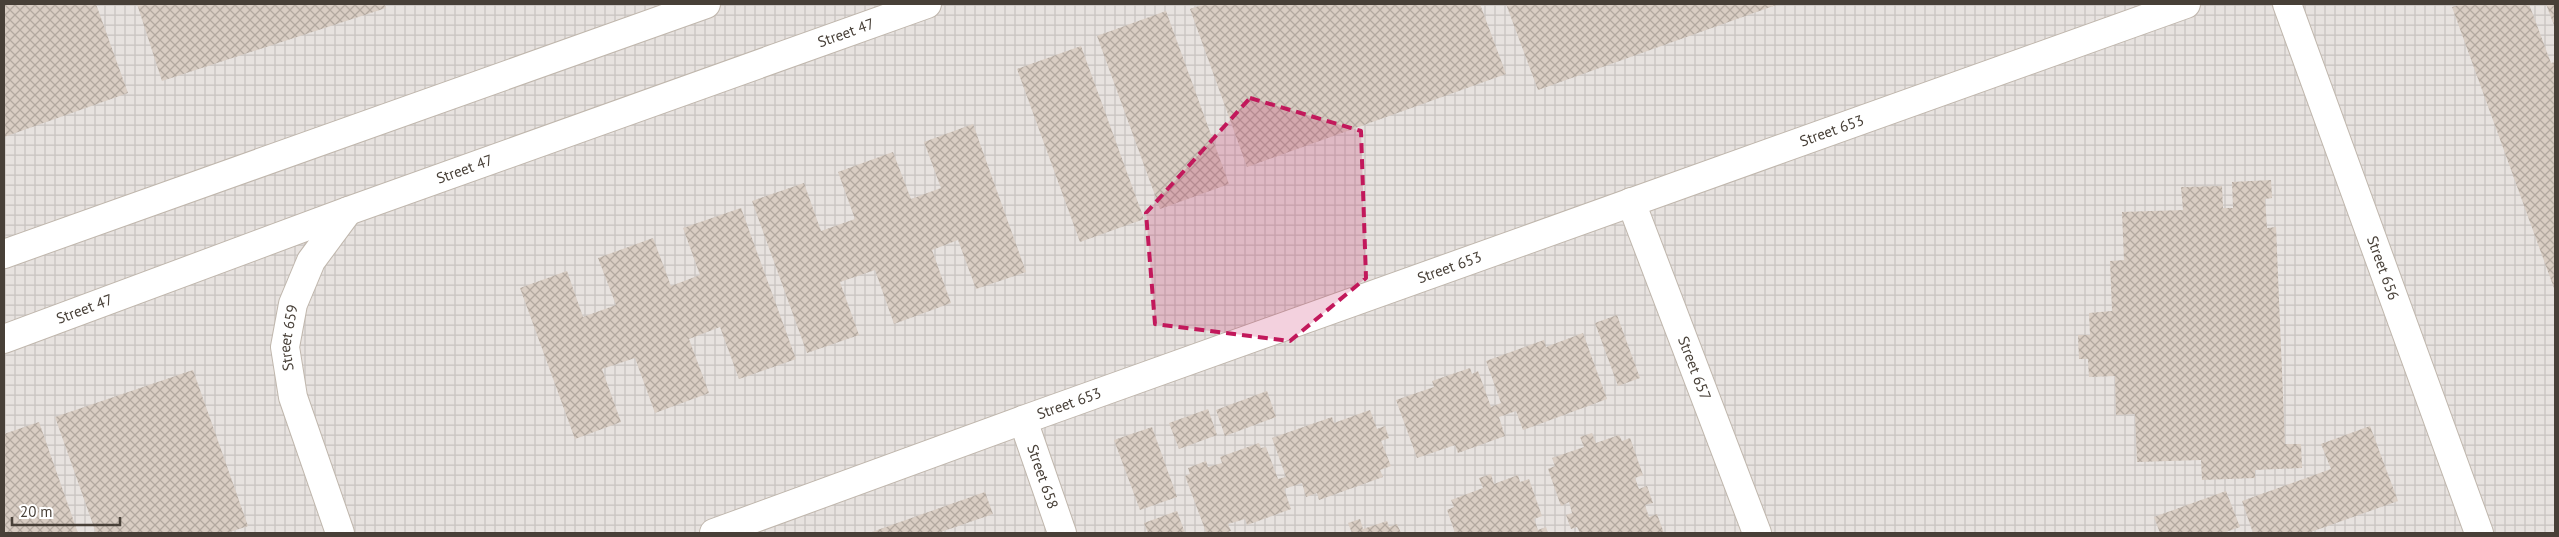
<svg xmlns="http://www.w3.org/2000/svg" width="2559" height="537" font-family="'PT Sans',sans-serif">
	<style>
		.industrial { fill: url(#industrial-grid) }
		.building { fill: url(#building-cross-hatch) }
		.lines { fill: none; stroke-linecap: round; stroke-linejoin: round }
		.street-casing { stroke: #c0b7ad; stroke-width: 30 }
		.street { stroke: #fff; stroke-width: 28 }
		.marked { fill: #c2185b; fill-opacity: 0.2; stroke: #c2185b; stroke-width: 4; stroke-dasharray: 10 6; stroke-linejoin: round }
		.labels { text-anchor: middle; stroke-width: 4; stroke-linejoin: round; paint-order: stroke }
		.street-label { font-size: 15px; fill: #484038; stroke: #fff }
	</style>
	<defs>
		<pattern id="industrial-grid" width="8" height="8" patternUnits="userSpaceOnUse" patternTransform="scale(1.25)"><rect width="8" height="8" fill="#e7e2df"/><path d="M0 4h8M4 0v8" fill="none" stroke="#c8c3c0"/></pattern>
		<pattern id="building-cross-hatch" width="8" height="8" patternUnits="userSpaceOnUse" patternTransform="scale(1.25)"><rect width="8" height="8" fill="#d9cdc3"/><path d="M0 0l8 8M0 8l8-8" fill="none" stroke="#b2a89f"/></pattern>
	</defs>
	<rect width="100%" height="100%" fill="#f4f0ea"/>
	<path class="industrial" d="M4,4H2555V533H4Z"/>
	<path class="building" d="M4,4H96L128,93L4,137Z
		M137,4H384L386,8L162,81Z
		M1204,4H1480L1506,74L1247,167L1190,9Z
		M1506,4H1779L1538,90Z
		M2462,4H2529L2551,63L2555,62V291L2452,7Z
		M2546,4H2555V28Z
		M1166,11L1229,184L1160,209L1097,36Z
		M1081,46L1144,219L1080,242L1017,69Z
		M973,124L1026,272L976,289L958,240L932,250L951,303L894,324L875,270L840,282L859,335L807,353L752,201L804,183L821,231L855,219L838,172L893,152L911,199L941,188L924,142Z
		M2271,180L2272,198L2265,199L2267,228L2276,227L2285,444H2301L2302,468L2255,470V478L2202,480L2201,460L2137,462L2135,414L2116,415L2115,376L2089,377L2088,359H2079L2078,335H2090L2089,313L2112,311L2110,261L2124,260L2122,212L2183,210L2181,187L2222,186L2223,208H2233L2232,182Z
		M741,208L796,359L739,379L720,327L689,339L709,393L655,413L635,358L602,369L621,422L575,439L520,288L567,271L583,317L616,305L598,258L653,238L671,286L700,275L683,228Z
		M1617,315L1640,378L1618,386L1595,323Z
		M1583,333L1607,399L1523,430L1516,411L1499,417L1505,436L1458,453L1455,445L1417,458L1396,400L1434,387L1432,381L1470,368L1472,374L1478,371L1491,407L1501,403L1486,361L1544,340L1546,347Z
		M193,370L248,526L227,533H96L55,417Z
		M1267,391L1276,417L1225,436L1216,410Z
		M1208,409L1217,435L1179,449L1169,423Z
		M1370,410L1377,429L1385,426L1389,438L1381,441L1391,466L1380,470L1383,477L1319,500L1317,493L1306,497L1302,483L1284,489L1291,509L1247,525L1245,519L1228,524L1231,531L1224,533L1206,532L1185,476L1190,474L1188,468L1206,461L1208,467L1222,463L1220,457L1259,443L1261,448L1266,447L1278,479L1286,477L1272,438L1332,417L1334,423Z
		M39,422L78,533H4V434Z
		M2370,426L2398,501L2308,533H2253L2242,501L2331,469L2321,444Z
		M1152,427L1177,497L1140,510L1114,440Z
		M1592,433L1596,443L1619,435L1622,441L1630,438L1643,475L1635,478L1639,489L1647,486L1653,503L1645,505L1649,517L1657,514L1664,533H1580L1577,527L1571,529L1566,515L1572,513L1569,502L1561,506L1548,469L1555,466L1552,458L1584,447L1580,437Z
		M1491,474L1494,484L1518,475L1520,482L1529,479L1542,516L1534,519L1538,530L1546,527L1548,533H1455L1447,510L1454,507L1451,500L1483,488L1479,478Z
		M2226,491L2240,527L2223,533H2160L2154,517Z
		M985,492L993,514L938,533H869Z
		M1177,511L1185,533H1148L1144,523Z
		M1360,519L1363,529L1387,521L1389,527L1397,524L1401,533H1352L1348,523Z"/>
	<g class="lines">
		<defs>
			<g id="street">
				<path id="s1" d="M2287,4L2479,533"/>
				<path id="s2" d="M1631,202L1757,533"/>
				<path d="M4,254L706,4"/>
				<path id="s3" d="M4,339L348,211L927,4"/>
				<path id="s4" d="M1023,420L1062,533"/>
				<path id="s5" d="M340,533L293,397L285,347L293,304L311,261L348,211"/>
				<path id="s6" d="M714,533L1023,420L2186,4"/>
			</g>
		</defs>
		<use href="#street" class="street-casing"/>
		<use href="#street" class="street"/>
	</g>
	<path class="marked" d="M1250,98L1361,131L1366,278L1290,341L1155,324L1146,213Z"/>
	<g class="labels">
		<g class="street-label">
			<text dy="5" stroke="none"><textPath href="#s3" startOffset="896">Street 47</textPath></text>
			<text dy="5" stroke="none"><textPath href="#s6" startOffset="1188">Street 653</textPath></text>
			<text dy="5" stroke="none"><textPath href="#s3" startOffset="491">Street 47</textPath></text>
			<text dy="5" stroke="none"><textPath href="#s6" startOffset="782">Street 653</textPath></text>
			<text dy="5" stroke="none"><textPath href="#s1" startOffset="281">Street 656</textPath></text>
			<text dy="5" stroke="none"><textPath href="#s3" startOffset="86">Street 47</textPath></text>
			<text dy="5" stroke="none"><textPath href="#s5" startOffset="204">Street 659</textPath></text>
			<text dy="5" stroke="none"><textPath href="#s2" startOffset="178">Street 657</textPath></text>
			<text dy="5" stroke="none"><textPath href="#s6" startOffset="378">Street 653</textPath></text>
			<text dy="5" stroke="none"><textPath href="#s4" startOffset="60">Street 658</textPath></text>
		</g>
	</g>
	<rect width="2559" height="537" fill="none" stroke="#484038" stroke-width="10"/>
	<path d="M12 517v8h108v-8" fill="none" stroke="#484038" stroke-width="2.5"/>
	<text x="20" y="517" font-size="15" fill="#484038" stroke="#ffffff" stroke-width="4" paint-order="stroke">20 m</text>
</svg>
